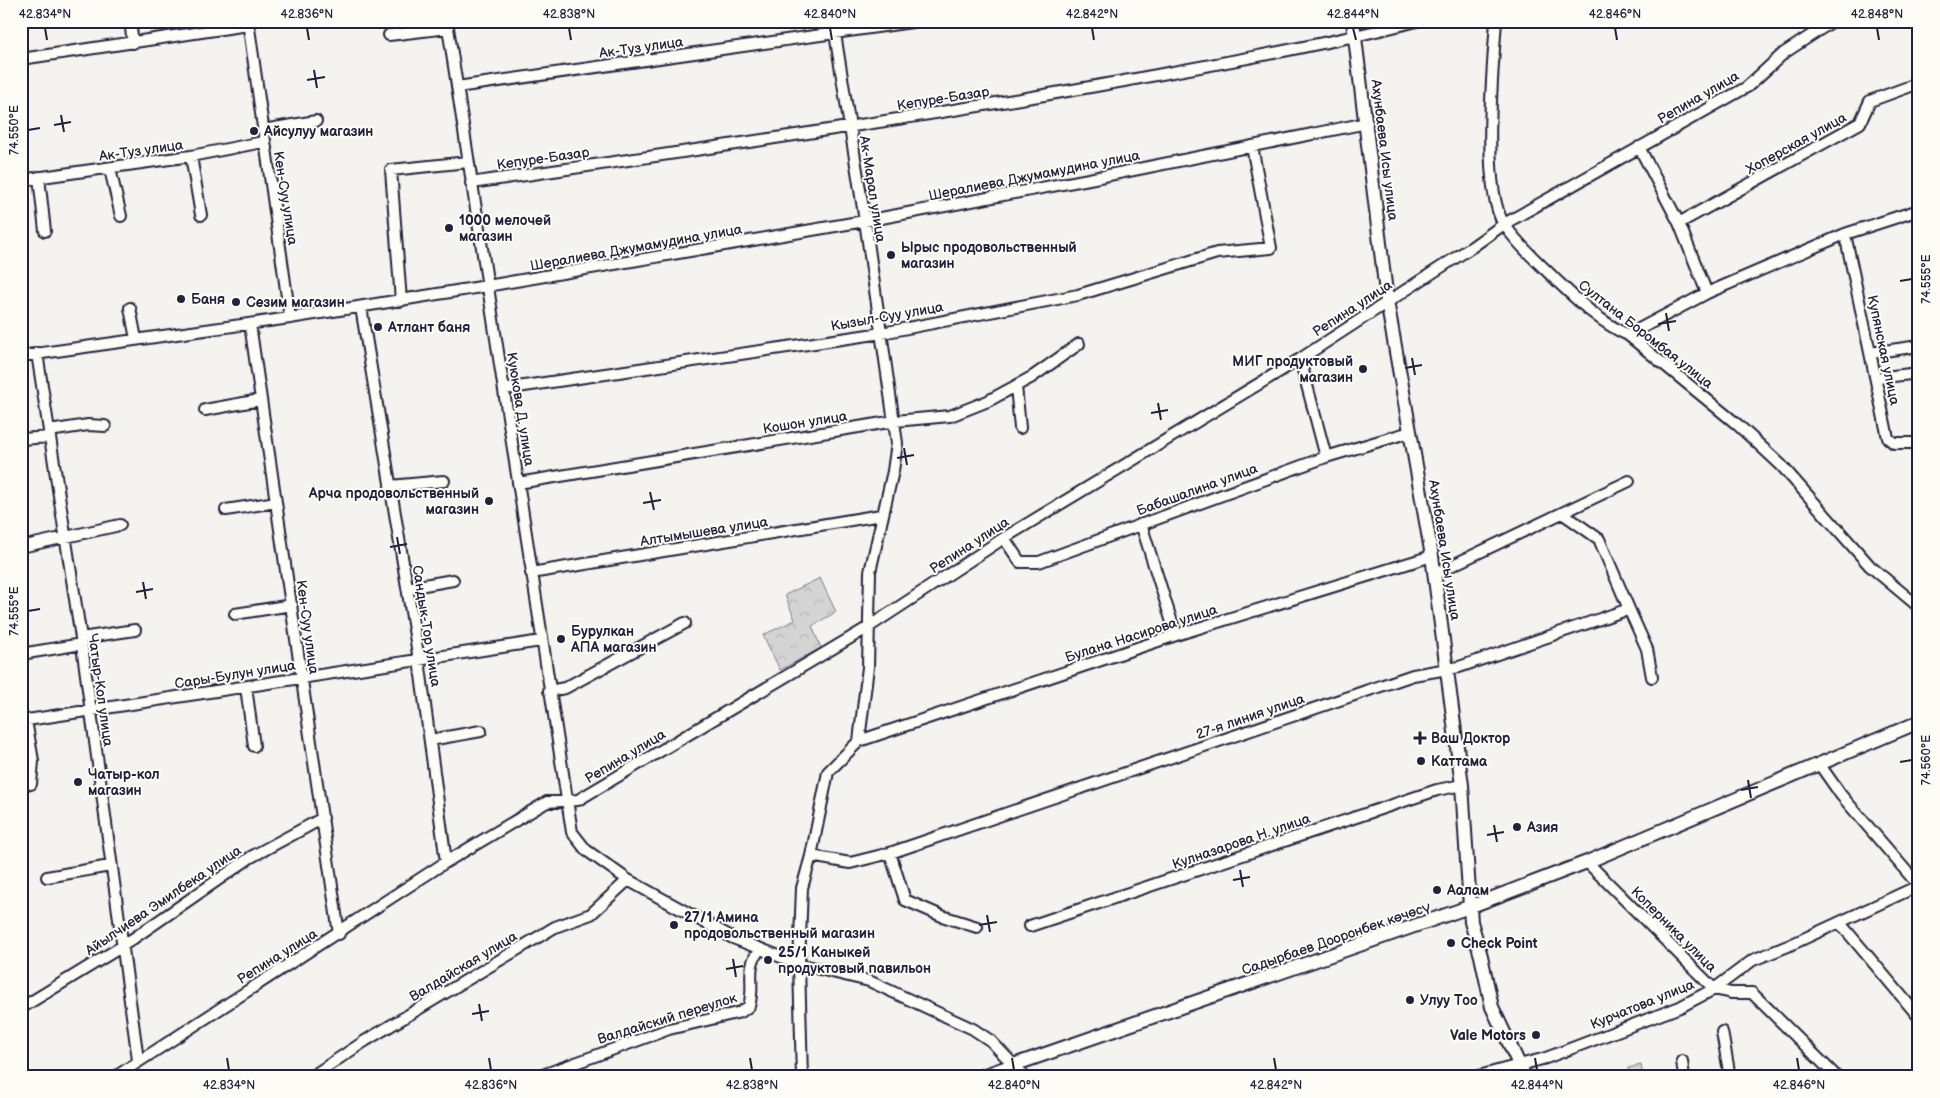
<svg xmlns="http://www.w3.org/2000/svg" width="1940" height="1098" font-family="'Balsamiq Sans',sans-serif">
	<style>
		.grass { fill: url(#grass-dots); stroke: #7c7b88 }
		.forest { fill: url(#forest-crowns); stroke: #7c7b88 }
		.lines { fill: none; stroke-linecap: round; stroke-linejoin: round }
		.minor-casing { stroke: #22223b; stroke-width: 14 }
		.major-casing { stroke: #22223b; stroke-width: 16 }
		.minor { stroke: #fdfcf7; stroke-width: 10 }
		.major { stroke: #fdfcf7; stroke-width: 12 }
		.ticks { fill: none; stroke: #22223b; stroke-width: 2 }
		.poi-dot { fill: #22223b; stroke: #fdfcf7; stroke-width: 2 }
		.labels { text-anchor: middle; stroke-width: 4; stroke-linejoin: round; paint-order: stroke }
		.street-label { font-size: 14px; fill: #22223b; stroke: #fdfcf7 }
		.poi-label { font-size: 14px; font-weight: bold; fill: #22223b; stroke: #fdfcf7; text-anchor: start }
		.neatline { fill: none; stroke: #22223b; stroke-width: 2 }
		.ticks-label { font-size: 12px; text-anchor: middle; fill: #22223b }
	</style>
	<defs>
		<pattern id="grass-dots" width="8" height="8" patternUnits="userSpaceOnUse" patternTransform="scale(1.25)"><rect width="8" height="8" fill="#d5d4d5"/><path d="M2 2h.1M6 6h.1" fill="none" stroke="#b7b6b8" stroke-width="1.8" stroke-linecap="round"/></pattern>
		<pattern id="forest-crowns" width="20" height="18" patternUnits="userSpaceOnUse" patternTransform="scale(1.25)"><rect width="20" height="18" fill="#d5d4d5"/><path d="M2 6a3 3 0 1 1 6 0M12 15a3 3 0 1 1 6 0" fill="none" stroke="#b7b6b8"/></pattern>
	</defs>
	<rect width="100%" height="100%" fill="#f4f3ef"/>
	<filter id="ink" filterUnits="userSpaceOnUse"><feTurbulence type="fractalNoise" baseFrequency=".02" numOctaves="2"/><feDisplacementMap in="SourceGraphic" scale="10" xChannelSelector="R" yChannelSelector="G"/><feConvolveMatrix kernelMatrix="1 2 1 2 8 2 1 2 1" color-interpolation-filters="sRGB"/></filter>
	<g filter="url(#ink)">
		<path class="grass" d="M1641,1065L1643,1077H1630L1628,1068Z"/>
		<path class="forest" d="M820,578L836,612L812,626L821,648L780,670L763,635L795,620L785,595Z"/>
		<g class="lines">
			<defs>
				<path id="minor" d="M130,21L133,43
					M248,21L290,318
					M447,21L572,832L586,850L628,880L733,938L799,964L869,981L973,1029L991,1041L1025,1077
					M1496,21C1493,66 1481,189 1504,224C1518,245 1538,262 1556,280C1577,300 1601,323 1628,335L1738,425L1781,465L1870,566L1919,607
					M389,35L448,28
					M21,59L248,25
					M457,87L919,21
					M263,130L316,121
					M1639,147L1679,223L1707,293
					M191,156L201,215
					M110,169L121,216
					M39,177L45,231
					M21,180L191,156L263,142
					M471,183C689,151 907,120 1124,81C1222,63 1320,46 1417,21
					M1679,223L1860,123L1870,101L1919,83
					M1845,234L1888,438L1894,443H1915L1919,448
					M401,301L391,170L468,162
					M361,307L419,660L446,862
					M130,308L136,339
					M250,324L339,934
					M1628,335L1707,293L1845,234L1919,210
					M37,353L81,638L138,1060
					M1870,353L1919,346
					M21,356L290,318L487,286L876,219L1089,179L1367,123
					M1300,359L1326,457
					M1876,378L1919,373
					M1016,386L1020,428
					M504,389L882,333L1078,295L1217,253L1271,248L1252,146
					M205,410L260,400
					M49,431L88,425L105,426
					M21,439L50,437
					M518,483L895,421L950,416L988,401L1032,377L1079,344
					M390,486L444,481
					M226,510L276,502
					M1562,513L1599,539L1629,609
					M1141,524L1176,635
					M1004,538L1020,562H1039L1326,457L1410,432
					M21,547L120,525
					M531,573L881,515
					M1434,574L1629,481
					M407,588L453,580
					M235,614L292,605
					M81,638L135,630
					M21,654L82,644
					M246,687L254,746
					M549,691L565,688L685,623
					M26,720L33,761L31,784
					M21,721L541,641
					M430,740L481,731
					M859,741L1176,635L1432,556
					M1820,765L1841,795L1919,886
					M890,853L905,900L942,916L977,927
					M811,856L850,863L890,853L1413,675L1459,667L1629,609L1647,649L1652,677
					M1587,862L1714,989L1731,993H1752L1837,1077
					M47,877L110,866
					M1840,923L1919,1017
					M1030,926L1437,790L1462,785
					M21,1008L121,947L251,857L323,818
					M1722,1032L1730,1077
					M1682,1061L1684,1077
					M115,1077L446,862L547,802L578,800L867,628L1004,538L1300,359L1472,247L1504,224L1747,87L1784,53L1833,21
					M311,1077L365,1041L555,927L591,914L628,880
					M537,1077L669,1029L741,1012L749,1006C756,983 744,969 760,949
					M802,1077L799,964L802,888L811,856L828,772L859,741L868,667L870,572L893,471L897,443L865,221L833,21
					M1475,1077L1546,1058L1680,1007L1714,989L1753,960L1788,946L1918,886"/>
				<path id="major" d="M1353,21L1387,301L1432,556L1462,785L1471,922L1481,956L1492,1007L1525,1077
					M979,1077L1469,907L1587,862L1919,722"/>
			</defs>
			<use href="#minor" class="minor-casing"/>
			<use href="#major" class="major-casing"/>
			<use href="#minor" class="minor"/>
			<use href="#major" class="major"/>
		</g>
	</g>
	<path class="ticks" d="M45,28L47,40M307,28L309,40M569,28L571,40M830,28L832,40M1092,28L1094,40M1353,28L1356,40M1615,28L1617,40M1877,28L1879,40M314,70L317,88M307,80L325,77M61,115L64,132M54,125L71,122M28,130L40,128M1900,281L1912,279M1666,313L1669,331M1658,324L1676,321M1412,358L1415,375M1405,368L1422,365M1158,403L1161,420M1151,413L1168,410M904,448L907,465M897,458L914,455M650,492L654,510M643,503L661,500M397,537L400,554M390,547L407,544M143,582L146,599M136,592L153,589M28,611L40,609M1900,762L1912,760M1748,780L1751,798M1741,790L1758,787M1494,825L1497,842M1487,835L1504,832M1240,870L1243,887M1233,880L1250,877M987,915L990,932M979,925L997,922M733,959L736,977M726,969L743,966M479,1004L482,1021M472,1014L489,1011M227,1058L229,1070M489,1058L491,1070M750,1058L752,1070M1012,1058L1014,1070M1274,1058L1276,1070M1535,1058L1537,1070M1797,1058L1799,1070"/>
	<g class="poi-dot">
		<circle cx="254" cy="131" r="5"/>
		<circle cx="449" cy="228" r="5"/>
		<circle cx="891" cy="255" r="5"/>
		<circle cx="181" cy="299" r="5"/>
		<circle cx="236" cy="302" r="5"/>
		<circle cx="378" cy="327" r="5"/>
		<circle cx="1363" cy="369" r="5"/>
		<circle cx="489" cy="501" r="5"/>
		<circle cx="561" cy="639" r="5"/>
		<path d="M1417.5 730.5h5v5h5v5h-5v5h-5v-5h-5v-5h5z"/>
		<circle cx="1421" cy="761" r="5"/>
		<circle cx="78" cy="782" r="5"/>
		<circle cx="1517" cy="827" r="5"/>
		<circle cx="1437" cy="890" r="5"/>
		<circle cx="674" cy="925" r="5"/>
		<circle cx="1451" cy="943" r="5"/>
		<circle cx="768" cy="960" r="5"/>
		<circle cx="1410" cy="1000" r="5"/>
		<circle cx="1536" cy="1035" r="5"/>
	</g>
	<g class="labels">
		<g class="street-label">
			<text transform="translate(641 47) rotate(-8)" y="5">Ак-Туз улица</text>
			<text transform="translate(1698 97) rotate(-30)" y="5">Репина улица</text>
			<text transform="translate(943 98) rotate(-9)" y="5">Кепуре-Базар</text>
			<text transform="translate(1796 143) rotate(-29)" y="5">Хоперская улица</text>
			<text transform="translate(141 150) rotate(-8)" y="5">Ак-Туз улица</text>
			<text transform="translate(1385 150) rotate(83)" y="5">Ахунбаева Исы улица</text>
			<text transform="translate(543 158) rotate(-8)" y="5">Кепуре-Базар</text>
			<text transform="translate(1034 175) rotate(-11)" y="5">Шералиева Джумамудина улица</text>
			<text transform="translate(873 189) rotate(81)" y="5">Ак-Марал улица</text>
			<text transform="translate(286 198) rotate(81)" y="5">Кен-Суу улица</text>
			<text transform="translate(636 247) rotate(-10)" y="5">Шералиева Джумамудина улица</text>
			<text transform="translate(1352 308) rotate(-33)" y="5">Репина улица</text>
			<text transform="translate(887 316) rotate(-10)" y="5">Кызыл-Суу улица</text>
			<text transform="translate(1646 334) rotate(38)" y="5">Султана Боромбая улица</text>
			<text transform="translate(1884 350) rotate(78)" y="5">Купянская улица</text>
			<text transform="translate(521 409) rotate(81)" y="5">Куюкова Д. улица</text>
			<text transform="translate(805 422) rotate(-9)" y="5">Кошон улица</text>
			<text transform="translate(1197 489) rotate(-20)" y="5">Бабашалина улица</text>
			<text transform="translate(704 531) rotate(-9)" y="5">Алтымышева улица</text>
			<text transform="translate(969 545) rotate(-33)" y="5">Репина улица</text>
			<text transform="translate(1445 550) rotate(81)" y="5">Ахунбаева Исы улица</text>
			<text transform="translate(427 626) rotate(81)" y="5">Сандык-Тор улица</text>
			<text transform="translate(308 627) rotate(82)" y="5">Кен-Суу улица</text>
			<text transform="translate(1141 633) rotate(-18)" y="5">Булана Насирова улица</text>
			<text transform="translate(235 674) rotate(-9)" y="5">Сары-Булун улица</text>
			<text transform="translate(101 690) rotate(82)" y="5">Чатыр-Кол улица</text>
			<text transform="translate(1250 716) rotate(-19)" y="5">27-я линия улица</text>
			<text transform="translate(625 756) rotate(-31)" y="5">Репина улица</text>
			<text transform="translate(1241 841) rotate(-19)" y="5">Кулназарова Н. улица</text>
			<text transform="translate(163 900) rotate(-34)" y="5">Айылчиева Эмилбека улица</text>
			<text transform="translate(1674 929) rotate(45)" y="5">Коперника улица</text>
			<text transform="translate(1336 938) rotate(-19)" y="5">Садырбаев Дооронбек көчөсү</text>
			<text transform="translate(277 956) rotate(-32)" y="5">Репина улица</text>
			<text transform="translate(463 966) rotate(-31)" y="5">Валдайская улица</text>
			<text transform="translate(1642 1004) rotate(-22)" y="5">Курчатова улица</text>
			<text transform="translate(667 1018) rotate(-17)" y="5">Валдайский переулок</text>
		</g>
		<g class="poi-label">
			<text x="264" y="136">Айсулуу магазин</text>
			<text x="459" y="225">1000 мелочей<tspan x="459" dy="16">магазин</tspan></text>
			<text x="901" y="252">Ырыс продовольственный<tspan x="901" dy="16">магазин</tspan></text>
			<text x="191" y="304">Баня</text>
			<text x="246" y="307">Сезим магазин</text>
			<text x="388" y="332">Атлант баня</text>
			<text x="1353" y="366" text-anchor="end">МИГ продуктовый<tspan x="1353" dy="16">магазин</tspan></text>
			<text x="479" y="498" text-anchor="end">Арча продовольственный<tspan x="479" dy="16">магазин</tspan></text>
			<text x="571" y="636">Бурулкан<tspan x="571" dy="16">АПА магазин</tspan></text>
			<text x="1431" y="743">Ваш Доктор</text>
			<text x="1431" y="766">Каттама</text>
			<text x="88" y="779">Чатыр-кол<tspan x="88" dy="16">магазин</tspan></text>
			<text x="1527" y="832">Азия</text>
			<text x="1447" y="895">Аалам</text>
			<text x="684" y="922">27/1 Амина<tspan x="684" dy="16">продовольственный магазин</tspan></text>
			<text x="1461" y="948">Check Point</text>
			<text x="778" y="957">25/1 Каныкей<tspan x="778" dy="16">продуктовый павильон</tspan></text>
			<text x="1420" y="1005">Улуу Тоо</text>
			<text x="1526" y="1040" text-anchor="end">Vale Motors</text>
		</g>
	</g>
	<rect width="1940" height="1098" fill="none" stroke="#fdfcf7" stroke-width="55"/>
	<rect x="28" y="28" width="1884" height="1042" class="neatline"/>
	<g class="ticks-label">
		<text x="45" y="18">42.834°N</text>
		<text x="307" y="18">42.836°N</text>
		<text x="569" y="18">42.838°N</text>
		<text x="830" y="18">42.840°N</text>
		<text x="1092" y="18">42.842°N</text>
		<text x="1353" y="18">42.844°N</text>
		<text x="1615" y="18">42.846°N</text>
		<text x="1877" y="18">42.848°N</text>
		<text transform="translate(14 130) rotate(-90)" y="4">74.550°E</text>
		<text transform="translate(1926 279) rotate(-90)" y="4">74.555°E</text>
		<text transform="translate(14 611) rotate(-90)" y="4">74.555°E</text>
		<text transform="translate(1926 760) rotate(-90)" y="4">74.560°E</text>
		<text x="229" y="1089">42.834°N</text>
		<text x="491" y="1089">42.836°N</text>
		<text x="752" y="1089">42.838°N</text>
		<text x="1014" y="1089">42.840°N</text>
		<text x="1276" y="1089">42.842°N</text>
		<text x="1537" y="1089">42.844°N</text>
		<text x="1799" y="1089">42.846°N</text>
	</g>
</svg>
